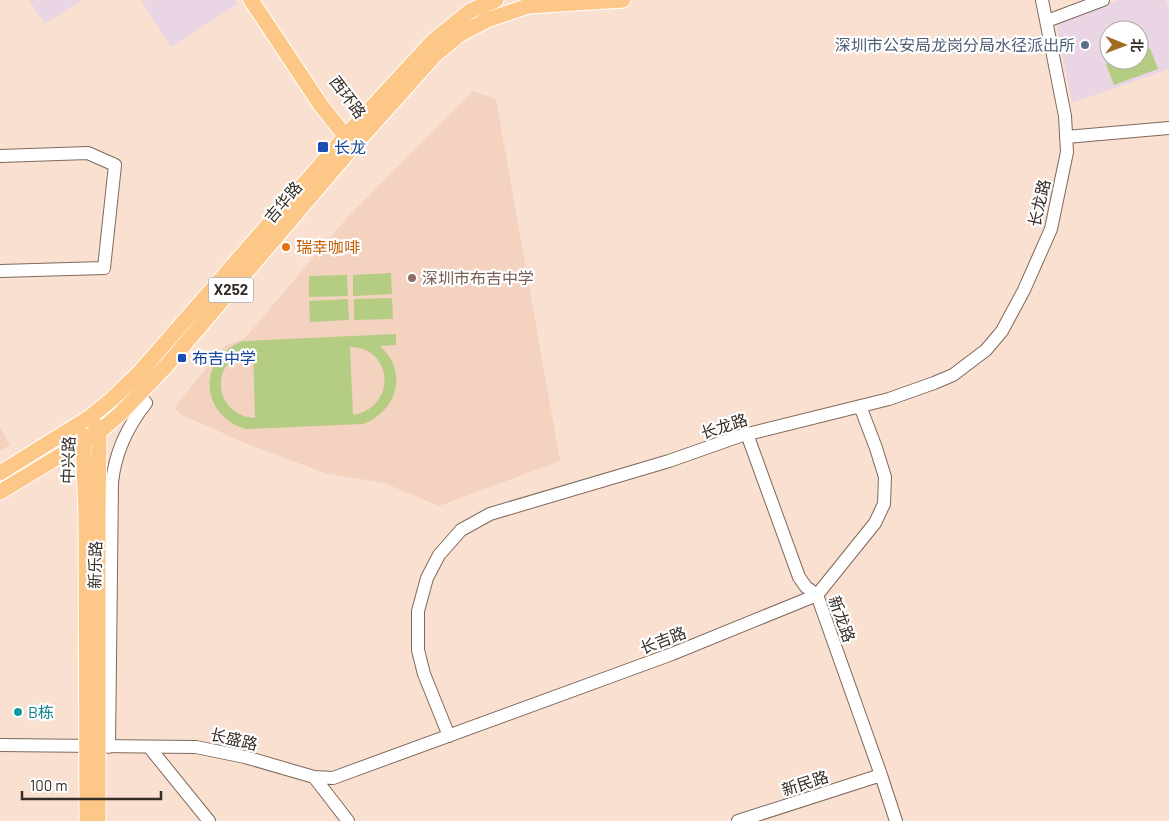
<svg xmlns="http://www.w3.org/2000/svg" width="1169" height="821" font-family="Barlow,'Noto Sans SC',sans-serif">
	<style>
		.commercial { fill: #e9d5e3; fill-rule: evenodd }
		.built { fill: #f3d3c0 }
		.green { fill: #b5cc83; fill-rule: evenodd }
		.lines { fill: none; stroke-linecap: round; stroke-linejoin: round }
		.minor-casing { stroke: #7f695c; stroke-width: 14 }
		.major-casing { stroke: #fff; stroke-width: 17 }
		.minor { stroke: #fff; stroke-width: 12 }
		.major { stroke: #fdc788; stroke-width: 15 }
		.major-bridge-casing { stroke: #fff; stroke-width: 17; stroke-linecap: butt }
		.major-bridge { stroke: #fdc788; stroke-width: 15 }
		.service-dot { fill: #5c6f8a; stroke: #fff; stroke-width: 2 }
		.transit-dot { fill: #1a4fb4; stroke: #fff; stroke-width: 2 }
		.food-dot { fill: #e8710a; stroke: #fff; stroke-width: 2 }
		.education-dot { fill: #8d6e63; stroke: #fff; stroke-width: 2 }
		.culture-dot { fill: #0f9aa8; stroke: #fff; stroke-width: 2 }
		.labels { text-anchor: middle; stroke-width: 4.5; stroke-linejoin: round; paint-order: stroke }
		.shield { fill: #fff; stroke: #726c68; stroke-width: 1 }
		.shield-label { font-size: 15px; font-weight: bold; fill: #362d27 }
		.service-label { font-size: 16px; fill: #4e5e75; stroke: #fff; text-anchor: end }
		.street-label { font-size: 16px; fill: #362d27; stroke: #fff }
		.transit-label { font-size: 16px; fill: #164399; stroke: #fff; text-anchor: start }
		.food-label { font-size: 16px; fill: #c56008; stroke: #fff; text-anchor: start }
		.education-label { font-size: 16px; fill: #785e54; stroke: #fff; text-anchor: start }
		.culture-label { font-size: 16px; fill: #0d838f; stroke: #fff; text-anchor: start }
	</style>
	<rect width="100%" height="100%" fill="#f9e0d1"/>
	<path class="commercial" d="M29,0H82L45,24Z
		M141,0H235L237,4L171,47Z
		M1119,0H1166L1169,7V69L1072,103L1056,21ZM1109,30H1139V60H1109Z"/>
	<path class="built" d="M473,91L496,99L560,461L439,506L384,483L325,473L245,443L180,414L174,408L218,354L225,346L245,338L346,219Z
		M0,427L10,445L0,451Z"/>
	<path class="green" d="M1150,48L1158,69L1114,85L1106,64L1117,60H1139V52Z
		M391,273L392,294L353,296V275Z
		M347,275L348,296L309,297V276Z
		M392,298L393,319L354,320V299Z
		M348,299L349,320L310,322L309,301Z
		M396,334V345L380,346C409,372 397,411 363,424L246,429C199,415 197,358 243,341ZM350,347C394,347 397,408 353,415ZM252,351H253L255,418C211,415 209,357 252,351Z"/>
	<g class="lines">
		<defs>
			<path id="minor" d="M1047,21L1103,0
				M1066,137L1169,128
				M0,156L88,153L115,165L104,268L0,271
				M747,434L799,577L806,587L817,595L881,775L896,821
				M449,736L424,674L418,650V611L427,578L439,555L461,530L490,514L669,461L740,436L889,399L934,383L953,375L986,350L1002,331L1024,290L1051,229L1067,152L1065,116L1042,0
				M0,745L196,747L245,757L314,777L348,821
				M109,747L112,483C115,452 127,427 146,403L139,395
				M149,747L209,821
				M314,777L333,778L672,654L817,595L875,523L884,504L885,477L876,448L860,406
				M738,821L881,775"/>
			<path id="major" d="M251,0L320,104L346,137L354,141
				M95,425L99,432L98,515
				M85,436L83,442L86,515
				M0,473L90,417L112,399L139,373L351,130L433,41L470,11L496,0
				M0,492L99,432L120,414L167,365L357,142L435,55L459,35L487,20L528,6L623,0"/>
		</defs>
		<use href="#minor" class="minor-casing"/>
		<use href="#major" class="major-casing"/>
		<use href="#minor" class="minor"/>
		<use href="#major" class="major"/>
		<defs>
			<path id="major-bridge" d="M86,515L87,821
				M98,515V821"/>
		</defs>
		<use href="#major-bridge" class="major-bridge-casing"/>
		<use href="#major-bridge" class="major-bridge"/>
	</g>
	<circle class="service-dot" cx="1085" cy="45" r="5"/>
	<g class="transit-dot">
		<rect x="317" y="141" width="12" height="12" rx="2.5"/>
		<rect x="177" y="353" width="10" height="10" rx="2.5"/>
	</g>
	<circle class="food-dot" cx="286" cy="247" r="5"/>
	<circle class="education-dot" cx="412" cy="278" r="5"/>
	<circle class="culture-dot" cx="18" cy="712" r="5"/>
	<g class="labels">
		<rect class="shield" x="208.5" y="277.5" width="45" height="25" rx="4"/>
		<g class="shield-label">
			<text x="231" y="295">X252</text>
		</g>
		<g class="service-label">
			<text x="1075" y="51">深圳市公安局龙岗分局水径派出所</text>
		</g>
		<g class="street-label">
			<text transform="translate(348 97) rotate(53)" y="6">西环路</text>
			<text transform="translate(283 202) rotate(-50)" y="6">吉华路</text>
			<text transform="translate(1039 203) rotate(-77)" y="6">长龙路</text>
			<text transform="translate(724 426) rotate(-18)" y="6">长龙路</text>
			<text transform="translate(68 460) rotate(-88)" y="6">中兴路</text>
			<text transform="translate(95 565) rotate(-89)" y="6">新乐路</text>
			<text transform="translate(842 619) rotate(70)" y="6">新龙路</text>
			<text transform="translate(663 640) rotate(-21)" y="6">长吉路</text>
			<text transform="translate(234 739) rotate(13)" y="6">长盛路</text>
			<text transform="translate(805 783) rotate(-18)" y="6">新民路</text>
		</g>
		<g class="transit-label">
			<text x="334" y="153">长龙</text>
			<text x="192" y="364">布吉中学</text>
		</g>
		<g class="food-label">
			<text x="296" y="253">瑞幸咖啡</text>
		</g>
		<g class="education-label">
			<text x="422" y="284">深圳市布吉中学</text>
		</g>
		<g class="culture-label">
			<text x="28" y="718">B栋</text>
		</g>
	</g>
	<g transform="translate(1124 45) rotate(91)"><circle r="24" fill="#ffffff" stroke="#afaba9"/>
	<path d="M0-4L9 19L0 12L-9 19Z" fill="#a16c25"/>
	<text y="-8" font-size="14" font-weight="bold" text-anchor="middle" fill="#362d27">北</text>
	</g>
	<path d="M22 791v8h139v-8" fill="none" stroke="#362d27" stroke-width="2.5"/>
	<text x="30" y="791" font-size="15" fill="#362d27" stroke="#ffffff" stroke-width="4" paint-order="stroke">100 m</text>
</svg>
